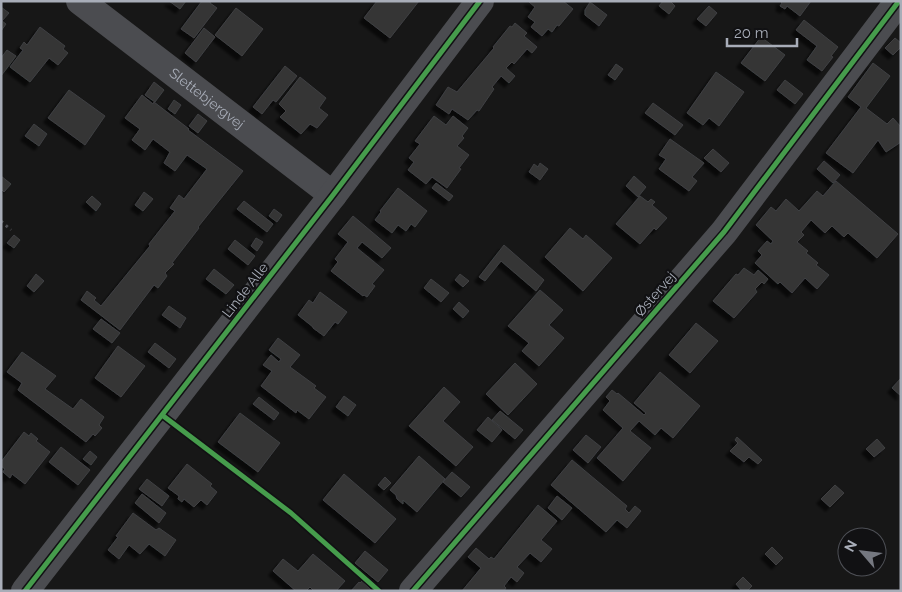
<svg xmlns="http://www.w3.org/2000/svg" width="902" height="592" font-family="Raleway,sans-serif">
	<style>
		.building { fill: #353536; stroke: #3f4043; filter: url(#shadow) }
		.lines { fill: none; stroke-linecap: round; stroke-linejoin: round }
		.path { stroke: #4d4e52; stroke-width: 3; stroke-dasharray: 2.5 4; stroke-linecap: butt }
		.minor { stroke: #4b4c50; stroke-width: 28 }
		.cycleway-casing { stroke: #111113; stroke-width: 8 }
		.cycleway { stroke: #469c4c; stroke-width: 5 }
		.labels { text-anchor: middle; stroke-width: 4.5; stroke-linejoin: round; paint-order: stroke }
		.street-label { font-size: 14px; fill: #a8adb8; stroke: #111113 }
	</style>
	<defs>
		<filter id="shadow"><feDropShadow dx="-4.5" dy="4.5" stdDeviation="1" flood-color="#0009"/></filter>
	</defs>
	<rect width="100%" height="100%" fill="#171717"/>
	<path class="building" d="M169,1H186L180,9Z
		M202,1H211L210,3L217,8L194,38L181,29Z
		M377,1H419L390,38L364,18Z
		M529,1H563L573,9L559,26L557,25L552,32L548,29L542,36L531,27L535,22L528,17L535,7L529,2Z
		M663,1H670L675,6L669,14L659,6Z
		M780,1H811L800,16L787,6L785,9L780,6L782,3Z
		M590,2L607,15L599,26L585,15V10Z
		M709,6L717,13L706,26L697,19Z
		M1,7L9,13L2,21L6,24L1,31Z
		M236,8L263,29L242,56L215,35Z
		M804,20L838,47L831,56L833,57L822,71L807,60L817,46L796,30Z
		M515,23L527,33L524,36L537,47L532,53L527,49L514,64L512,62L506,68L515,76L509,83L501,76L492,87L494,89L479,111L477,110L468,120L452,109L449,114L436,105L448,87L457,92L494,48L493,47L510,26L512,27Z
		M40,27L65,46L63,49L68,53L58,65L49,58L30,82L10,67L23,50L20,48L24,42L27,45Z
		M204,28L215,37L196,62L185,53Z
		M761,37L785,55L765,81L741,63Z
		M895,38L901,43V47L893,55L885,48Z
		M7,50L16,56L1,76V58Z
		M873,63L890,76L866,108L887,124L893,118L901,127V142L886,152L878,140L853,173L826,153L861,107L848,97Z
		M616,64L623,69L615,80L608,75Z
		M285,66L297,76L276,102L273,100L262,114L253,107Z
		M716,72L744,92L719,126L709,118L703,125L687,113Z
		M300,77L326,98L319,108L328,115L317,128L310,124L301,134L280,117L286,111L279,104Z
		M785,80L803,94L795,104L777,90Z
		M154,82L164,90L155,102L145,95Z
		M69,90L105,116L85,145L48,118Z
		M142,95L153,104L154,102L189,129L188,130L243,171L198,227L199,228L172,263L174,264L165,273L167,276L158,288L154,285L120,330L81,300L87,291L96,298L94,300L101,306L150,246L149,244L175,211L170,208L179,195L184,199L207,169L187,155L175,171L164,163L170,152L153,139L145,150L132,140L140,129L125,118Z
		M174,100L181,105L175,114L168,109Z
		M653,103L683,125L675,135L645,113Z
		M198,114L207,121L198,133L189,126Z
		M434,116L446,125L453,116L468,128L462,136L464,138L457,146L469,155L459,168L461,169L447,188L432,177L426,184L408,170L414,162L409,158L420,144L415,141Z
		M34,124L47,134L39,146L25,136Z
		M670,139L704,163L692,177L697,181L689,191L659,169L666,159L659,155Z
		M713,149L729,163L721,172L704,158Z
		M824,161L840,175L833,183L817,169Z
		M540,163L548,169L540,180L529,172L534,164L538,167Z
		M1,176L11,184L4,192L1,189Z
		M634,176L646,187L638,197L626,186Z
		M836,181L898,234L877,258L848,233L844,237L832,226L825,233L811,220L801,232L804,235L797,242L808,251L806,253L818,263L816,265L829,275L817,289L805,278L792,293L780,282L778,284L755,263L762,255L758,251L767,241L771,244L773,241L756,225L771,207L776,211L786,199L799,211L817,191L823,196Z
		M436,183L453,196L449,201L432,188Z
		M398,188L427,211L415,227L411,224L406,231L398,225L392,233L375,220L381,212L380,211Z
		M144,192L153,199L143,211L135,205Z
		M92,196L101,204L96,211L86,202Z
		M640,196L648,202L651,199L655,202L652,205L667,218L656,230L654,228L640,244L616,224Z
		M244,201L273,224L267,232L237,209Z
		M274,209L282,215L277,222L269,216Z
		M353,216L391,248L382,258L362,242L357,248L384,270L372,284L375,286L367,297L364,295L363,296L331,271L338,262L335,259L348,242L338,234Z
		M570,228L583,239L586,235L612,258L583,291L545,257Z
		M14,235L20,240L14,248L7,243Z
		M256,238L263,242L257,251L251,246Z
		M235,240L255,256L248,265L228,249Z
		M504,245L544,280L536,291L501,261L485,281L479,277Z
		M744,268L754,275L758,270L768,279L764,284L762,282L755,289L757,292L734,318L713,301L736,274L738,275Z
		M214,269L234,285L226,294L206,279Z
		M36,274L44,281L34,292L27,286Z
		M460,274L469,281L463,287L455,280Z
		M431,279L449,293L441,302L424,288Z
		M540,290L563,310L549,325L564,338L539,366L522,351L529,343L508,326Z
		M320,292L347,312L338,324L335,322L324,336L313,328V327L298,315L309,300L313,303Z
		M459,302L469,311L463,318L453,309Z
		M169,306L186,318L180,328L162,315Z
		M101,319L120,333L112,343L93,329Z
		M696,323L718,341L690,373L669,355Z
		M278,338L300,355L290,367L316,386L314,388L326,397L309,419L297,410L296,413L261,386L272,371L263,365L271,355L279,362L281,359L269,350Z
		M155,343L176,359L169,368L148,352Z
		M118,346L145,366L121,397L95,378Z
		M22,352L56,376L45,389L73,409L81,399L104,417L99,425L102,428L95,436L93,434L86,442L18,390L22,383L7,372Z
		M515,363L537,384L508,415L486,394Z
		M660,372L700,406L673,438L661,428L655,435L639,421L630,431L651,448L623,481L597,458L623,428L603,410L610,401L606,397L612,390L617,394L618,393L644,415L646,413L634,403Z
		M901,378V396L892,388Z
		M444,387L460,402L443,421L473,447L456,466L409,426Z
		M344,396L356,405L348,416L336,407Z
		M259,397L279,413L274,420L253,404Z
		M500,411L523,430L515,439L492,420Z
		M240,413L280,443L258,472L218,442Z
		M488,417L502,430L492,442L477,430Z
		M24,432L29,436L31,433L38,439L36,441L50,452L25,484L12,474L10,478L3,472L5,469L1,466V462Z
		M586,435L601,447L588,463L573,450Z
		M737,437L762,460L758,464L749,457L744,462L730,451L738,443L735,440Z
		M877,439L885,448L874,457L866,449Z
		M61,447L90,470L78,485L49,462Z
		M90,451L97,457L91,465L83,459Z
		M419,456L445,479L417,512L403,500V504L397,499L396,495L390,490Z
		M572,460L627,506L625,509L629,513L635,506L641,511L627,528L617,520L606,532L551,485Z
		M187,464L212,484L210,486L217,492L207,505L201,500L194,507L184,499L182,502L178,499L179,496L168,488Z
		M452,472L470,487L461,497L443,482Z
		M344,474L396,519L375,543L323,500Z
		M385,477L391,483L384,490L378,485Z
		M147,479L169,496L162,506L139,489Z
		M835,485L844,493L830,507L821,499Z
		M142,494L166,513L159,523L135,503Z
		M557,496L572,508L562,520L548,508Z
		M538,505L557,521L541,540L552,549L541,562L530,553L517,567L524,573L517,582L511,577L504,586L506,588L504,591H462L481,568L468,557L476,548L489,559L491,557L494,559Z
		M133,513L156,530L159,528L176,540L165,556L149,544L140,554L129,545L119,559L108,550L118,537L116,536Z
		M772,547L783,558L776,565L765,554Z
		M365,551L388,570L378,582L355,563Z
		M313,554L345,581L336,591H314L310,587L306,591H296L273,571L283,559L298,571Z
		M743,577L752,586L747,591H742L736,584Z
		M362,581L372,591H351L359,582L360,583Z"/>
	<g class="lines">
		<path class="path" d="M1,221L11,230"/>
		<g class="minor">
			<path id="s1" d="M80,1L333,195"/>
			<path d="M25,591L333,195L480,1"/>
			<path d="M413,591L724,232L899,1"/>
		</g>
		<defs>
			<path id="cycleway" d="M162,415L291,513L379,591
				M25,591L333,195L480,1
				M413,591L724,232L899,1"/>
		</defs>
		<use href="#cycleway" class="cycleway-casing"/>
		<use href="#cycleway" class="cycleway"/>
	</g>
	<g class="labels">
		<g class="street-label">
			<text dy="5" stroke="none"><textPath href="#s1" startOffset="160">Slettebjergvej</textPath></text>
			<text transform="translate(245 290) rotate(-52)" y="5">Linde Alle</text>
			<text transform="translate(655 294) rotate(-49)" y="5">Østervej</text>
		</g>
	</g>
	<rect width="902" height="592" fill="none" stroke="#a8adb8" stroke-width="5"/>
	<g transform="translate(862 552) rotate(298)"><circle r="24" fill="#111113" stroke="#4d4f55"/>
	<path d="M0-4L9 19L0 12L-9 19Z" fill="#757880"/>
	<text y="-8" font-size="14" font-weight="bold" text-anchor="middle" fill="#a8adb8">N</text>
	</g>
	<path d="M727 38v8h70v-8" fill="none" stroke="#a8adb8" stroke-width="2.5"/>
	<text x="734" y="38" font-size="15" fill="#a8adb8" stroke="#111113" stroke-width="4" paint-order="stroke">20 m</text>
</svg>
